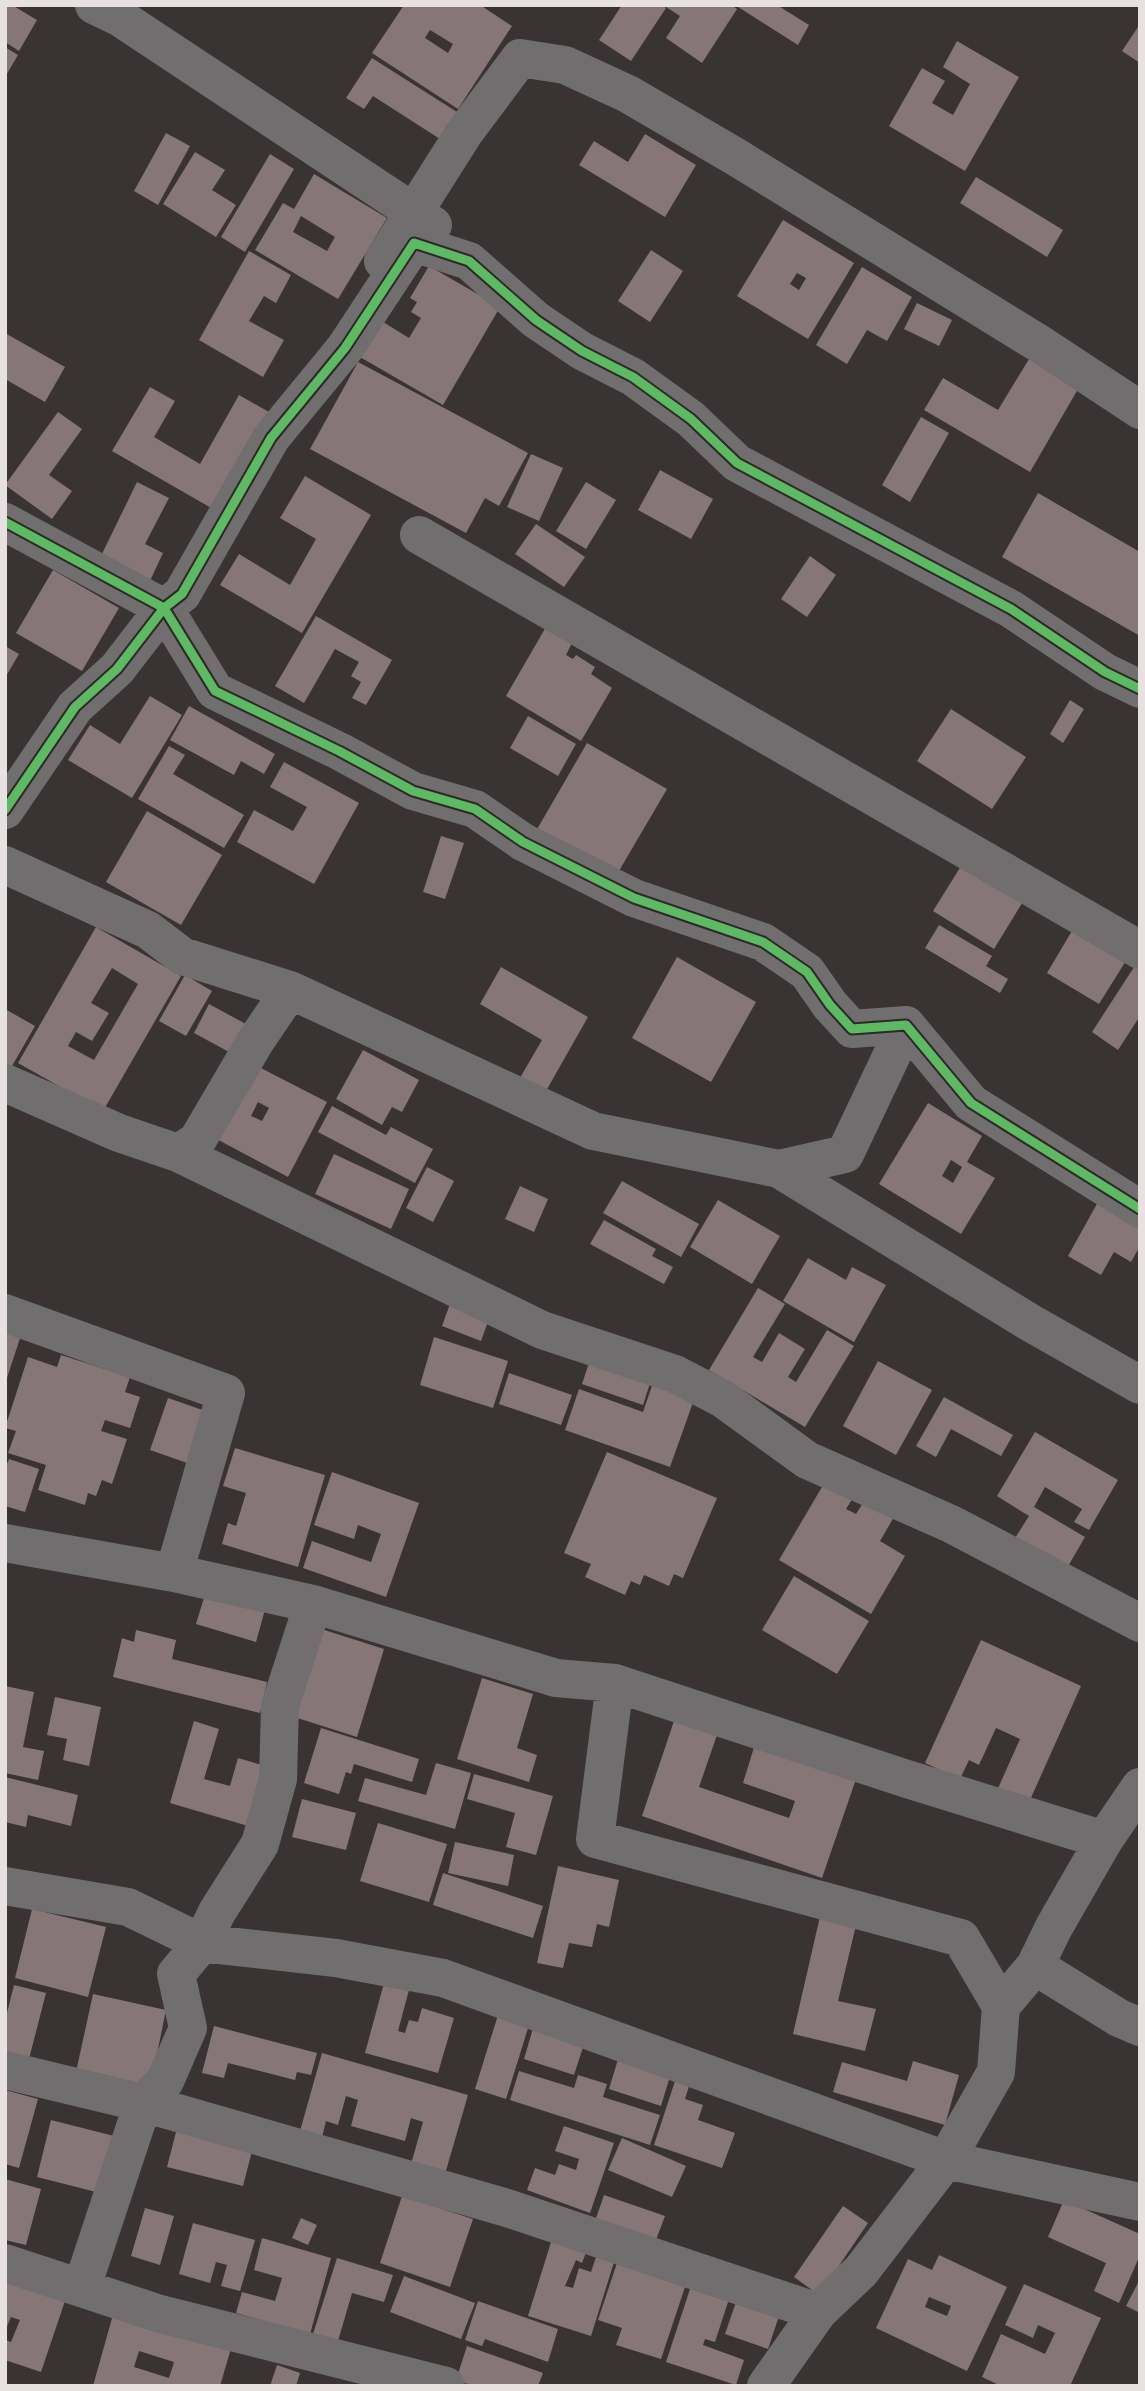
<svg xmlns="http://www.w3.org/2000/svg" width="1145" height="2391" font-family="'Asap Condensed',sans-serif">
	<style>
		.building { fill: #877677; fill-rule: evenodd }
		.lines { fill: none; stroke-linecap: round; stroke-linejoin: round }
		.street { stroke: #706e6e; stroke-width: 38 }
		.cycleway-casing { stroke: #312728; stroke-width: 13 }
		.cycleway { stroke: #5cba63; stroke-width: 9 }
	</style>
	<rect width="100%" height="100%" fill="#393334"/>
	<path class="building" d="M5,5H12L37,20L19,51L5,42Z
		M404,5H480L512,26L458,109L372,53ZM430,30L453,44L448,53L425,38Z
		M622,5H661L666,8L631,61L599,40Z
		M663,5H731L737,9L702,63L666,38L680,16Z
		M735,5H777L809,25L798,45Z
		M1140,24V63L1122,51Z
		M957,41L1019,77L965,171L889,126L922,68L945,81L932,103L953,115L970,84L943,67Z
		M5,47L18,55L5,77Z
		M372,58L457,112L440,139L373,96L364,109L346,98Z
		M166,133L190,146L158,205L134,191Z
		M645,134L696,165L665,217L579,165L594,141L628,162Z
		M195,152L225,170L212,190L236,205L216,237L163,204Z
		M270,154L294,169L245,252L221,237Z
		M314,174L387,218L338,299L255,250L283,203L294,209ZM301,216L335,237L327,251L293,232Z
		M976,177L1063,230L1047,257L960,203Z
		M783,220L854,263L808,339L737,296ZM797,273L806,278L799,290L790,284Z
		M651,250L683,271L650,322L618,301Z
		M249,251L291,275L276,303L264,296L249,321L284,340L263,377L199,340Z
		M429,266L500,307L443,405L353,353L383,322L409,338L421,318L411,312L417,302L410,298Z
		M862,267L912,297L887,341L867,330L847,364L816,345Z
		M917,303L952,320L939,346L904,329Z
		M5,333L65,367L45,402L5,379Z
		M1029,359L1078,389L1030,472L924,410L943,378L998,410Z
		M358,362L528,453L499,506L485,498L466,533L310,449Z
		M150,387L175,401L154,437L200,464L239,395L276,416L220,513L112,451Z
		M58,412L82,429L49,475L72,491L52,519L5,485Z
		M921,417L949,433L910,502L882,485Z
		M531,454L563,468L539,521L507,507Z
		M660,470L713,499L691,539L638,510Z
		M305,476L371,515L302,633L220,585L239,554L290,585L316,539L280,518Z
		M137,482L169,498L145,544L163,553L148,585L99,560Z
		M586,482L616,500L586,549L556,531Z
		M1038,493L1140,552V636L1002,557Z
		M536,524L585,557L564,587L515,554Z
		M810,556L836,575L807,617L781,599Z
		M53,570L119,608L82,671L16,633Z
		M316,616L392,660L366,705L352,698L361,682L351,676L359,662L335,649L304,703L275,686Z
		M546,627L572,643L566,655L573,659L576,655L595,667L591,674L612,688L581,741L506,696Z
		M5,646L19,654L5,678Z
		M150,696L182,715L132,798L68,760L90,725L120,744Z
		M1070,700L1084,709L1063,743L1050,734Z
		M189,706L275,754L264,774L241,761L234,775L170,740Z
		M951,709L1026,757L992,809L917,761Z
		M528,716L576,744L558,776L510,748Z
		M587,743L667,789L616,876L536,831Z
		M169,746L185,755L173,774L244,815L224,848L138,799Z
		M284,762L359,803L314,884L237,842L254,810L293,831L307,807L270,787Z
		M147,811L222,855L181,925L106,882Z
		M441,836L464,843L445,899L423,892Z
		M966,858L1027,895L994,949L933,911Z
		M1076,924L1129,956L1099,1004L1047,973Z
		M939,925L992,956L986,966L1008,979L1000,993L925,948Z
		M96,927L181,976L103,1111L18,1063ZM112,968L138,984L94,1060L68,1046L76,1032L92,1041L109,1013L91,1003Z
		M677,957L756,1002L711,1082L632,1038Z
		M1136,964L1140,967V1016L1118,1050L1092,1032Z
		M501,967L588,1017L542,1098L517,1083L542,1040L480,1004Z
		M185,975L212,991L186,1036L159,1021Z
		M209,1004L257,1030L242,1059L194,1033Z
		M5,1009L35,1026L8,1073L5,1072Z
		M363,1050L419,1080L402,1112L392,1107L382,1125L336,1099Z
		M247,1061L327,1102L288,1177L209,1135ZM258,1102L269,1108L262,1121L251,1116Z
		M928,1103L982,1136L967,1162L995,1178L961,1234L879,1184ZM951,1160L962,1167L953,1183L942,1176Z
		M332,1106L386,1135L391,1127L433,1149L415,1183L318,1132Z
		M334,1154L409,1189L391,1229L315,1194Z
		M427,1167L454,1181L433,1222L406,1208Z
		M622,1181L699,1224L681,1257L603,1213Z
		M520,1186L548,1199L534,1232L505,1219Z
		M718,1200L780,1236L752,1284L690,1247Z
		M1098,1202L1140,1225V1246L1131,1262L1114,1252L1101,1275L1068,1256Z
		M604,1220L656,1249L652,1256L673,1267L664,1284L590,1244Z
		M808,1258L846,1280L852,1267L886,1285L854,1342L783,1301Z
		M758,1288L785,1304L753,1357L762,1362L779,1333L805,1349L788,1377L796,1382L827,1330L854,1346L805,1427L709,1370Z
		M450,1304L489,1319L481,1341L442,1326Z
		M5,1327L22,1332L6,1381H5Z
		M434,1337L508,1361L493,1408L420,1385Z
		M61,1355L130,1377L125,1392L140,1397L130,1428L105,1420L101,1431L127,1439L112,1484L102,1480L96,1496L88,1493L85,1505L38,1490L46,1465L8,1453L16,1431L5,1428L28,1357L57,1367Z
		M591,1357L652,1377L643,1405L582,1384Z
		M878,1361L932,1390L896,1455L843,1426Z
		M509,1373L572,1395L561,1425L499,1404Z
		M654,1380L696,1394L670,1467L565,1430L579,1389L643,1412Z
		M944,1397L1013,1435L1001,1456L951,1429L936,1457L916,1446Z
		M168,1398L211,1413L193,1465L150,1450Z
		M1035,1432L1118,1480L1089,1530L1074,1522L1082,1509L1045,1487L1034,1507L1085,1537L1067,1568L1015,1538L1029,1516L997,1496Z
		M235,1448L325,1475L298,1567L222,1544L228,1523L236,1526L246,1493L223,1486Z
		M607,1452L717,1498L683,1578L674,1574L669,1586L644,1575L640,1585L631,1581L625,1595L585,1577L591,1564L564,1553Z
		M9,1459L39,1469L25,1512L5,1506V1469Z
		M332,1472L419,1503L386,1597L303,1568L312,1541L371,1562L381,1534L358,1525L354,1539L314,1525Z
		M829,1475L857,1491L846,1509L856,1514L865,1500L894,1517L880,1541L905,1556L871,1614L779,1560Z
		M794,1576L869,1621L837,1674L762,1630Z
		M207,1588L266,1606L256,1642L196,1624Z
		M315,1627L384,1649L357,1737L288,1715Z
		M136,1630L176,1640L172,1659L267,1682L260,1713L113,1677L122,1638L134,1642Z
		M981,1640L1081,1686L1026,1809L995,1795L1020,1739L996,1728L979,1765L969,1760L960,1779L925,1763Z
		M482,1678L533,1694L517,1748L537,1755L529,1782L457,1759Z
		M5,1686L34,1692L23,1747L44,1751L38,1780L5,1773Z
		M55,1697L101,1707L89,1766L63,1760L67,1739L47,1735Z
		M194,1721L219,1729L204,1779L230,1786L238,1758L272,1768L255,1828L170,1803Z
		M674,1721L717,1735L699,1787L789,1818L795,1801L743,1783L755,1744L856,1779L822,1878L642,1816Z
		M321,1728L419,1759L412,1782L354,1764L351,1774L346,1772L339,1794L304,1783Z
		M436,1763L471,1773L455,1829L358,1801L365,1778L426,1795Z
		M474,1774L553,1796L536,1855L506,1847L515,1813L467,1799Z
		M5,1777L78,1795L71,1826L28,1815L26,1827L5,1822Z
		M302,1799L356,1813L346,1850L292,1837Z
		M378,1823L447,1844L429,1902L360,1881Z
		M455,1842L514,1855L508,1886L448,1873Z
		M558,1866L619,1880L609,1927L597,1924L592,1947L569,1943L563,1968L537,1963Z
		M443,1873L543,1906L533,1938L433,1905Z
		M32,1909L106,1927L88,1997L15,1978Z
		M821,1912L857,1921L838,2001L876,2009L865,2051L793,2034Z
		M384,1983L409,1990L398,2031L405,2033L409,2020L418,2022L422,2008L454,2018L438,2073L365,2053Z
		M14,1985L46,1993L28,2063L5,2057V2021Z
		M93,1994L166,2010L150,2088L76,2072Z
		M498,2015L529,2025L506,2099L475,2089Z
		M534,2025L585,2041L574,2075L524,2059Z
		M214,2026L317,2053L311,2075L297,2072L295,2080L228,2063L224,2078L202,2073Z
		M322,2053L468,2095L445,2174L411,2164L423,2122L411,2118L405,2141L351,2126L358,2100L346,2096L338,2125L326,2121L322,2137L300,2131Z
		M619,2056L671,2073L661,2106L609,2089Z
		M913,2061L959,2075L945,2125L833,2092L842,2062L907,2081Z
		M519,2071L574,2088L578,2075L607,2084L603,2097L660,2115L650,2145L510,2100Z
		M676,2078L690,2083L685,2099L703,2105L698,2120L735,2133L722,2168L654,2145Z
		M5,2090L38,2099L19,2168L5,2164Z
		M51,2120L122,2138L108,2195L37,2177Z
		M564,2126L614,2143L590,2213L527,2190L535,2168L555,2175L559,2164L576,2170L579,2159L555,2151Z
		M176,2132L252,2151L243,2186L167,2167Z
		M622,2138L686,2166L672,2197L608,2170Z
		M5,2179L41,2189L26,2245L5,2240Z
		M604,2195L665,2216L654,2245L594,2224Z
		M402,2196L473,2219L450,2287L380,2263Z
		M1064,2200L1140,2234V2255L1119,2303L1094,2291L1106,2263L1048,2237Z
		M843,2206L868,2223L819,2295L794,2277Z
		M145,2208L174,2216L160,2265L131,2256Z
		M301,2218L317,2225L308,2245L292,2238Z
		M193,2223L255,2240L240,2291L221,2286L227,2265L216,2262L210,2283L179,2274Z
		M262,2238L331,2258L310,2334L236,2313L242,2292L275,2301L282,2278L254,2270Z
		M552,2239L587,2250L582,2263L576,2260L565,2286L573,2288L579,2268L591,2272L597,2254L615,2259L591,2336L528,2316Z
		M939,2255L1007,2287L967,2371L876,2328L908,2259L932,2270ZM929,2297L951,2306L947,2316L925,2307Z
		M337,2258L393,2275L384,2302L352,2293L338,2341L313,2334Z
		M617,2263L685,2287L661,2359L616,2345L622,2328L598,2320Z
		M5,2273L67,2295L41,2372L5,2360V2340L11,2342L20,2320L11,2317L5,2331Z
		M404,2276L475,2303L461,2339L390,2312Z
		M1140,2279V2313L1126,2306Z
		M1024,2284L1101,2318L1070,2386H1001L982,2377L1001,2334L1045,2354L1055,2333L1038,2325L1033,2338L1005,2325Z
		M691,2286L729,2299L715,2342L705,2339L703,2345L744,2360L736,2385L666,2362Z
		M478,2301L558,2329L548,2362L485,2339L482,2346L465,2340Z
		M736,2302L779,2316L768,2349L725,2334Z
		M114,2311L232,2345L220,2386H93ZM139,2351L174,2362L169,2378L134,2367Z
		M467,2346L543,2373L538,2386H474L456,2380Z
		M277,2365L300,2373L296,2386H270Z"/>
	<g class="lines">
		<path class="street" d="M94,5L119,17L433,225
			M383,261L464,133L520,58L565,65L628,94L736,157L1043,346L1140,410
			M5,522L164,608L215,691L339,751L413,791L475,809L523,842L634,898L763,942L807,972L830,1005L852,1029L906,1025L971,1103L1140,1209
			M419,535L1140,950
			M5,810L75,707L117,669L164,608L182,594L271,438L345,348L414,243L469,261L536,320L582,351L633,377L691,419L737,463L1011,609L1105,672L1140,689
			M5,865L148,930L182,956L290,990L255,1042L197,1141L178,1153
			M290,990L593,1131L779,1169L845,1154L906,1025
			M5,1083L119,1133L178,1153L542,1330L675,1374L723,1399L807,1460L951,1524L1140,1623
			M779,1169L1029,1322L1140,1385
			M5,1313L226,1393L174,1573
			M5,1543L174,1573L313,1604L556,1678L615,1683L907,1779L1104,1840
			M615,1683L595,1839L961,1938L1001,2006
			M5,1886L128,1907L202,1943L336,1958L443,1978L946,2160L1140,2202
			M1035,1966L1119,2018L1140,2027
			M5,2070L143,2103L507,2208L818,2312
			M5,2263L160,2314L446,2386
			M82,2287L143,2103L165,2081L188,2028L176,1974L202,1943L217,1912L260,1844L278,1779L280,1706L313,1604
			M766,2386L818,2312L861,2271L946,2160L996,2072L1001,2006L1035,1966L1054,1927L1104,1840L1140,1787"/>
		<defs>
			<path id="cycleway" d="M5,522L164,608L215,691L339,751L413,791L475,809L523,842L634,898L763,942L807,972L830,1005L852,1029L906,1025L971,1103L1140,1209
				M5,810L75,707L117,669L164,608L182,594L271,438L345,348L414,243L469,261L536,320L582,351L633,377L691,419L737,463L1011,609L1105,672L1140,689"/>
		</defs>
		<use href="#cycleway" class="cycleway-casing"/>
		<use href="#cycleway" class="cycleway"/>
	</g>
	<rect width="1145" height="2391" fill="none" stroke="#e8e1e2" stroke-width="14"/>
</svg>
